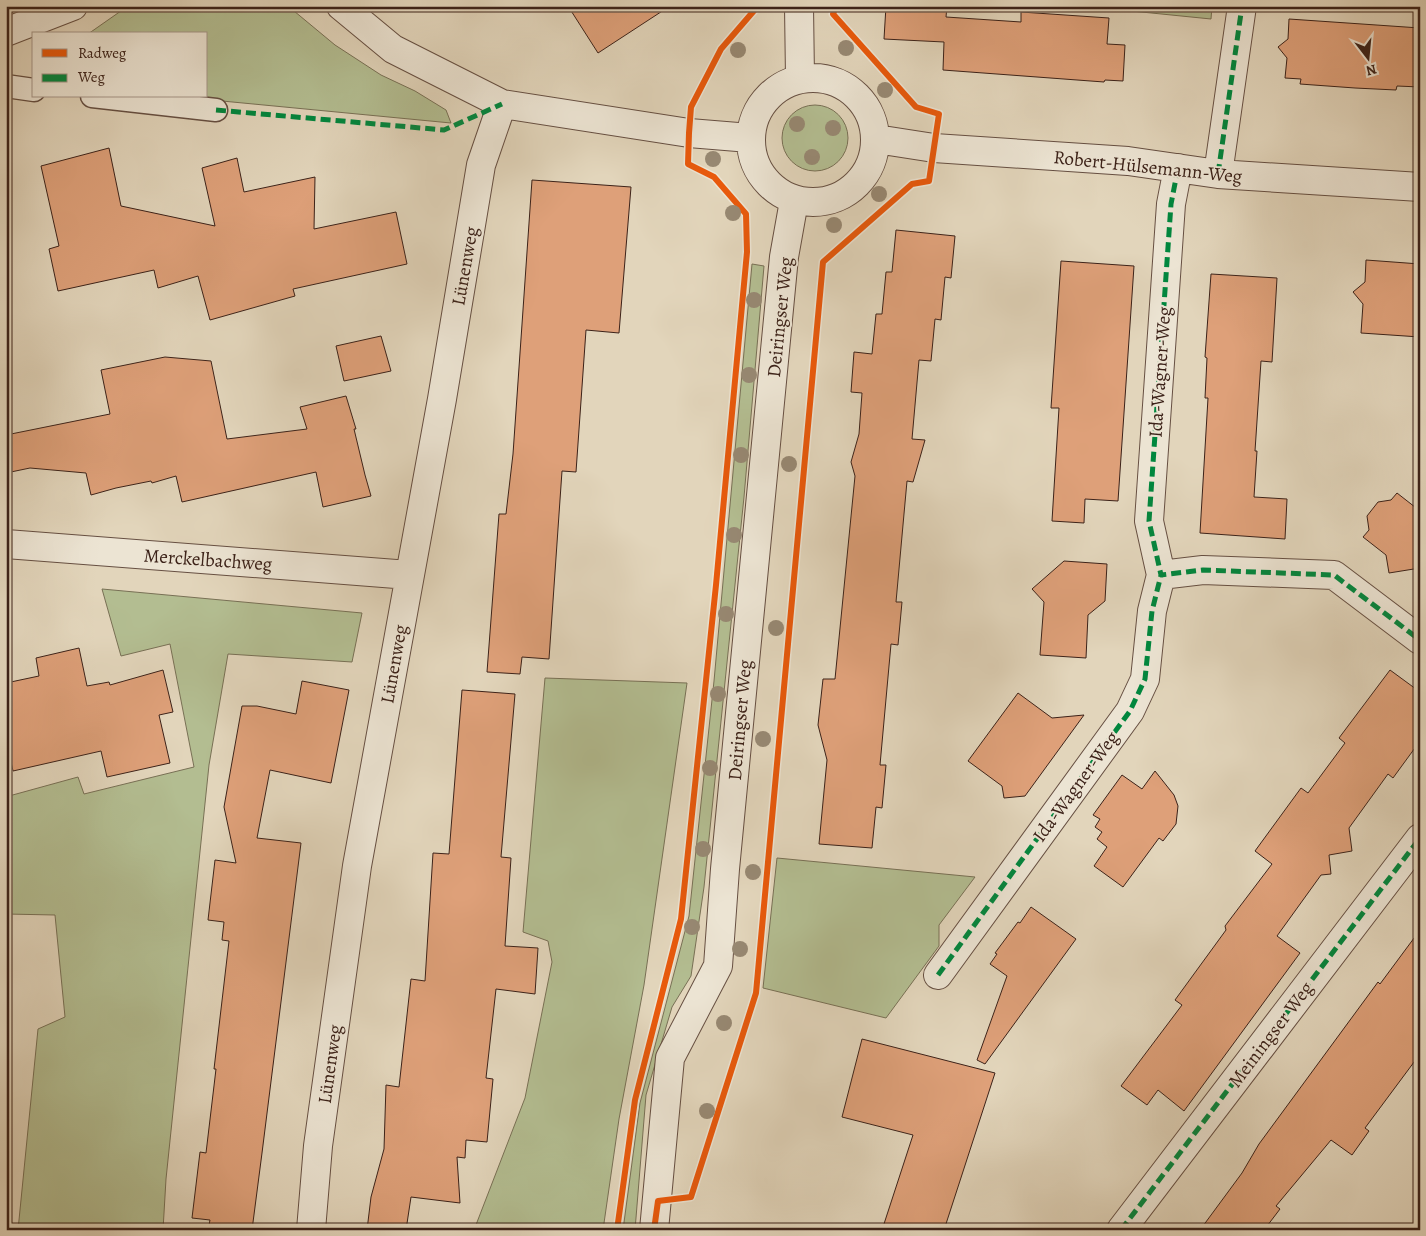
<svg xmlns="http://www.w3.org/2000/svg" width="1426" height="1236" font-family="Alegreya,serif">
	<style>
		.green { fill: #b3bd91; stroke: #787055 }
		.building { fill: #dea079; stroke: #3c2219 }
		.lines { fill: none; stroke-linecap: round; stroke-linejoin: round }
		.service-casing { stroke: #664f42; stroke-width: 25 }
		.minor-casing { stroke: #664f42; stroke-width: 30 }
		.service { stroke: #ece4d3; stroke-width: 22 }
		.minor { stroke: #ece4d3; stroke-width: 28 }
		.quiet { stroke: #00873e; stroke-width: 5; stroke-dasharray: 10 5; stroke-linecap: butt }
		.cycleway-casing { stroke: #ece4d3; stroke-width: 9 }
		.cycleway { stroke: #e8590c; stroke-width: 6 }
		.tree { fill: #978872 }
		.labels { text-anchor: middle; stroke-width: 4; stroke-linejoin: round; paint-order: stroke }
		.street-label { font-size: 19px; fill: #3c2219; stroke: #ece4d3 }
	</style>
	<rect width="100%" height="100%" fill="#e2d5bb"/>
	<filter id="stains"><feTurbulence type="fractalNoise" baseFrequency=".004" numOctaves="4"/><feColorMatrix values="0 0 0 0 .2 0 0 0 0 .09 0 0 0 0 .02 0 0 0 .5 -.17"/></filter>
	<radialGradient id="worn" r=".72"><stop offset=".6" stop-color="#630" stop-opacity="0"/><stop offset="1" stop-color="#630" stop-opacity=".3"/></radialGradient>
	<path class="green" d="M128,6H288L335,45L381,75L415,91L446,110L451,123L170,96H206V34H88Z
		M1082,6H1212L1211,19Z
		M782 138a33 33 0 1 1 66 0a33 33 0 1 1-66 0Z
		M752,264L764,266L744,497L704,887L691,976L672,1007L646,1095L635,1230H623L640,1103L689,916L714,681Z
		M102,589L362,613L352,662L228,654L209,765L166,1179L163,1230H18L38,1029L65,1017L55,915L6,914V783L9,796L78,777L84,794L194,767L170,644L121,656Z
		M545,678L687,683L644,985L619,1119L603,1230H474L525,1098L552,962L548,941L523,932Z
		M777,858L975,877L939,925V946L886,1018L763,988Z"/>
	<path class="building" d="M568,6H670L598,53Z
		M886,6H947L946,17L1021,22V12L1109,18L1107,44L1125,45L1123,81L1105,80L1104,82L943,70L944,42L884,39Z
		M1289,19L1420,28V87L1397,86L1396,90L1355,88L1300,84L1301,79L1285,78L1287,58L1278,47L1288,39Z
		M109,148L121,206L215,226L202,168L237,158L244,192L315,177L314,229L396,212L407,264L293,289L295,296L210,320L198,276L158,288L154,270L58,291L49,249L59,246L41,166Z
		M532,180L631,187L619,333L586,330L576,472L562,471L549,659L522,657L520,674L487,672L499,514H506L513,454Z
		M896,230L955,236L951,278L945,277L941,320L935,319L931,361L919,360L912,439L925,440L913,482L907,481L896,602H902L898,645L891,644L880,765H886L882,808L876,807L872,848L819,844L827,760L818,725L823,679H835L855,476L851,462L859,434L862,393L851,392L854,352L872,354L876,314H882L886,272H892Z
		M1366,260L1420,264V337L1361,333L1363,304L1353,292L1365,282Z
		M1061,261L1134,266L1118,501L1085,499L1084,523L1052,521L1059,408H1051Z
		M1211,274L1277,278L1272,362L1261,361L1255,451H1257L1254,497L1287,499L1285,539L1200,533L1208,398H1205L1207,358L1205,357Z
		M381,336L391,371L344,381L336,346Z
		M165,357L211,361L227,439L307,429L300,407L346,396L356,429H354L365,475L371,496L323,507L316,472L182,502L176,476L152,483L151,481L116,488L91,495L86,473L30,468L6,473V435L110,414L101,370Z
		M1397,493L1420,511V568L1389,573L1386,555L1363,537L1369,530L1367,516L1378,502L1391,500Z
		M1064,561L1107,564L1105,601L1088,615L1086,658L1040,655L1044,602L1032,589Z
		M79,648L87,686L109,682L110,685L163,670L173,712L159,715L170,763L107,777L101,751L13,771L6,739V683L39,676L36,658Z
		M1390,670L1420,692V741L1393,778L1388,774L1349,828L1352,851L1329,855L1331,874L1321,875L1277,936L1300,953L1184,1111L1158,1090L1147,1105L1121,1086L1182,1005L1175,1000L1226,930L1225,926L1272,864L1255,851L1301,788L1308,793L1345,743L1339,738Z
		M302,681L349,690L331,783L270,770L257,838L301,843L262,1153L252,1230H208L210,1220L192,1218L200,1152L206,1153L216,1069H214L229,941L222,940L224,922L208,920L215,860L236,863L224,807L242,706H257L296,714Z
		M462,690L515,694L501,857L511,858L505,946L538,948L535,994L496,989L486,1078L493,1079L487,1142L466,1140L465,1158L457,1157L460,1203L411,1197L406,1230H367L371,1197L384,1149L386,1085L399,1087L411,979L425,981L433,853L449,854Z
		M1018,693L1052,718L1084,715L1025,796L1004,798L1002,786L968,761Z
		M1155,771L1174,795L1178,806L1176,824L1163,841L1159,838L1123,887L1094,866L1107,847L1097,839L1102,832L1095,827L1100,819L1093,815L1122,775L1142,789Z
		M1031,907L1076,939L985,1064L977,1060L1007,976L990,964L997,954L995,953L1018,922L1020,923Z
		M1420,930V1054L1365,1128L1369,1131L1352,1155L1331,1140L1276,1206L1280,1209L1264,1230H1200L1242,1173L1259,1144L1378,982L1380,984Z
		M862,1039L995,1073L944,1230H882L913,1135L842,1117Z"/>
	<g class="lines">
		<defs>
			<path id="service" d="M6,86L34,90
				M92,96L216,110"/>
			<path id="minor" d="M341,6L393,49L502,104L689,133L750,138
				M799,6L800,78
				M6,32L73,6
				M751 140a62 62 0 1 1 124 0a62 62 0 1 1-124 0Z
				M876,139L934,148L1128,161L1218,174L1420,187
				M1178,168L1171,204L1149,521L1161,575L1203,570L1334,575L1420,640
				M1218,174L1242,6
				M6,544L409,575
				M938,975L1130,711L1145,679L1152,611L1161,575
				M311,1230L318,1146L357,866L442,399L481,165L502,104
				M654,1230L670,1058L718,966L725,869L784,257L794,201
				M1121,1230L1420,838"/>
		</defs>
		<use href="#service" class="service-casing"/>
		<use href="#minor" class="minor-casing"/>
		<use href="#service" class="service"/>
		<use href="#minor" class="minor"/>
		<path class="quiet" d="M216,110L444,130L502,104
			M1178,168L1171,204L1149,521L1161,575L1203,570L1334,575L1420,640
			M1218,174L1242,6
			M938,975L1130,711L1145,679L1152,611L1161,575
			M1121,1230L1420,838"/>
		<defs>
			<path id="cycleway" d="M617,1230L635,1100L681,919L716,585L747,252L746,214L714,177L688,164L689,133L691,107L721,49L758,6
				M654,1230L658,1201L691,1197L756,993L823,262L912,184L929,181L939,114L916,107L833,14L836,6"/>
		</defs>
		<use href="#cycleway" class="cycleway-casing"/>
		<use href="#cycleway" class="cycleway"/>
	</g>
	<g class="tree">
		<circle cx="846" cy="48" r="8"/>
		<circle cx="738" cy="50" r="8"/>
		<circle cx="885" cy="90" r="8"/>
		<circle cx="797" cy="124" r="8"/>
		<circle cx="833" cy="128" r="8"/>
		<circle cx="812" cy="157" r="8"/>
		<circle cx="713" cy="159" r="8"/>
		<circle cx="879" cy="194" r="8"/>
		<circle cx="733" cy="213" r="8"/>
		<circle cx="834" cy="225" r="8"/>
		<circle cx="754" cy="300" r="8"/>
		<circle cx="749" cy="375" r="8"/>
		<circle cx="741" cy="455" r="8"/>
		<circle cx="789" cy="464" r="8"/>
		<circle cx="734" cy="535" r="8"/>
		<circle cx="726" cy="614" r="8"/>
		<circle cx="776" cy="628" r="8"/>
		<circle cx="718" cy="694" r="8"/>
		<circle cx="763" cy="739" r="8"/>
		<circle cx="710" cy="768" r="8"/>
		<circle cx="703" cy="849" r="8"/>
		<circle cx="753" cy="872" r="8"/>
		<circle cx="692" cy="927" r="8"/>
		<circle cx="740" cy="949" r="8"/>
		<circle cx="724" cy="1023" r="8"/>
		<circle cx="707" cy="1111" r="8"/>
	</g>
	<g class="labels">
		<g class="street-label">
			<text transform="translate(1148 166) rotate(6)" y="7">Robert-Hülsemann-Weg</text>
			<text transform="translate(464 266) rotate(-80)" y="7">Lünenweg</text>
			<text transform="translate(779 317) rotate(-84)" y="7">Deiringser Weg</text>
			<text transform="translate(1159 372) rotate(-86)" y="7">Ida-Wagner-Weg</text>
			<text transform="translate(208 559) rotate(4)" y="7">Merckelbachweg</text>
			<text transform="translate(393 664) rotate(-80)" y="7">Lünenweg</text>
			<text transform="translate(739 720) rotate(-85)" y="7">Deiringser Weg</text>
			<text transform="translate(1075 786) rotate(-54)" y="7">Ida-Wagner-Weg</text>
			<text transform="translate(1270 1034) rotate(-53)" y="7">Meiningser Weg</text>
			<text transform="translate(329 1064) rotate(-82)" y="7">Lünenweg</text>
		</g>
	</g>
	<rect width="1426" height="1236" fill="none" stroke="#e2d5bb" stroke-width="25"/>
	<rect x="8" y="8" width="1411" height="1221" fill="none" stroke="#3c2219" stroke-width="2.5"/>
	<rect x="12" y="12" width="1401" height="1211" fill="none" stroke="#3c2219"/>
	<rect x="32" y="32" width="175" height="65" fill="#ece4d3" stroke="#a69689"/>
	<rect x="42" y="49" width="25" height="8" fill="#e8590c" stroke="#a69689"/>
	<text x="78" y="58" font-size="15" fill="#3c2219">Radweg</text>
	<rect x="42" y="74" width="25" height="8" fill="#00873e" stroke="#a69689"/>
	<text x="78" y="82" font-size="15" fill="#3c2219">Weg</text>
	<g transform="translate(1368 58) rotate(164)" stroke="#ece4d3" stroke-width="4" paint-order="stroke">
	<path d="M0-4L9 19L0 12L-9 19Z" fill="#3c2219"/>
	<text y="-8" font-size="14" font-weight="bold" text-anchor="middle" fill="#3c2219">N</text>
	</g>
	<rect width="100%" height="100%" filter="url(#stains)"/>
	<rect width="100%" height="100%" fill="url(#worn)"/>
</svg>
